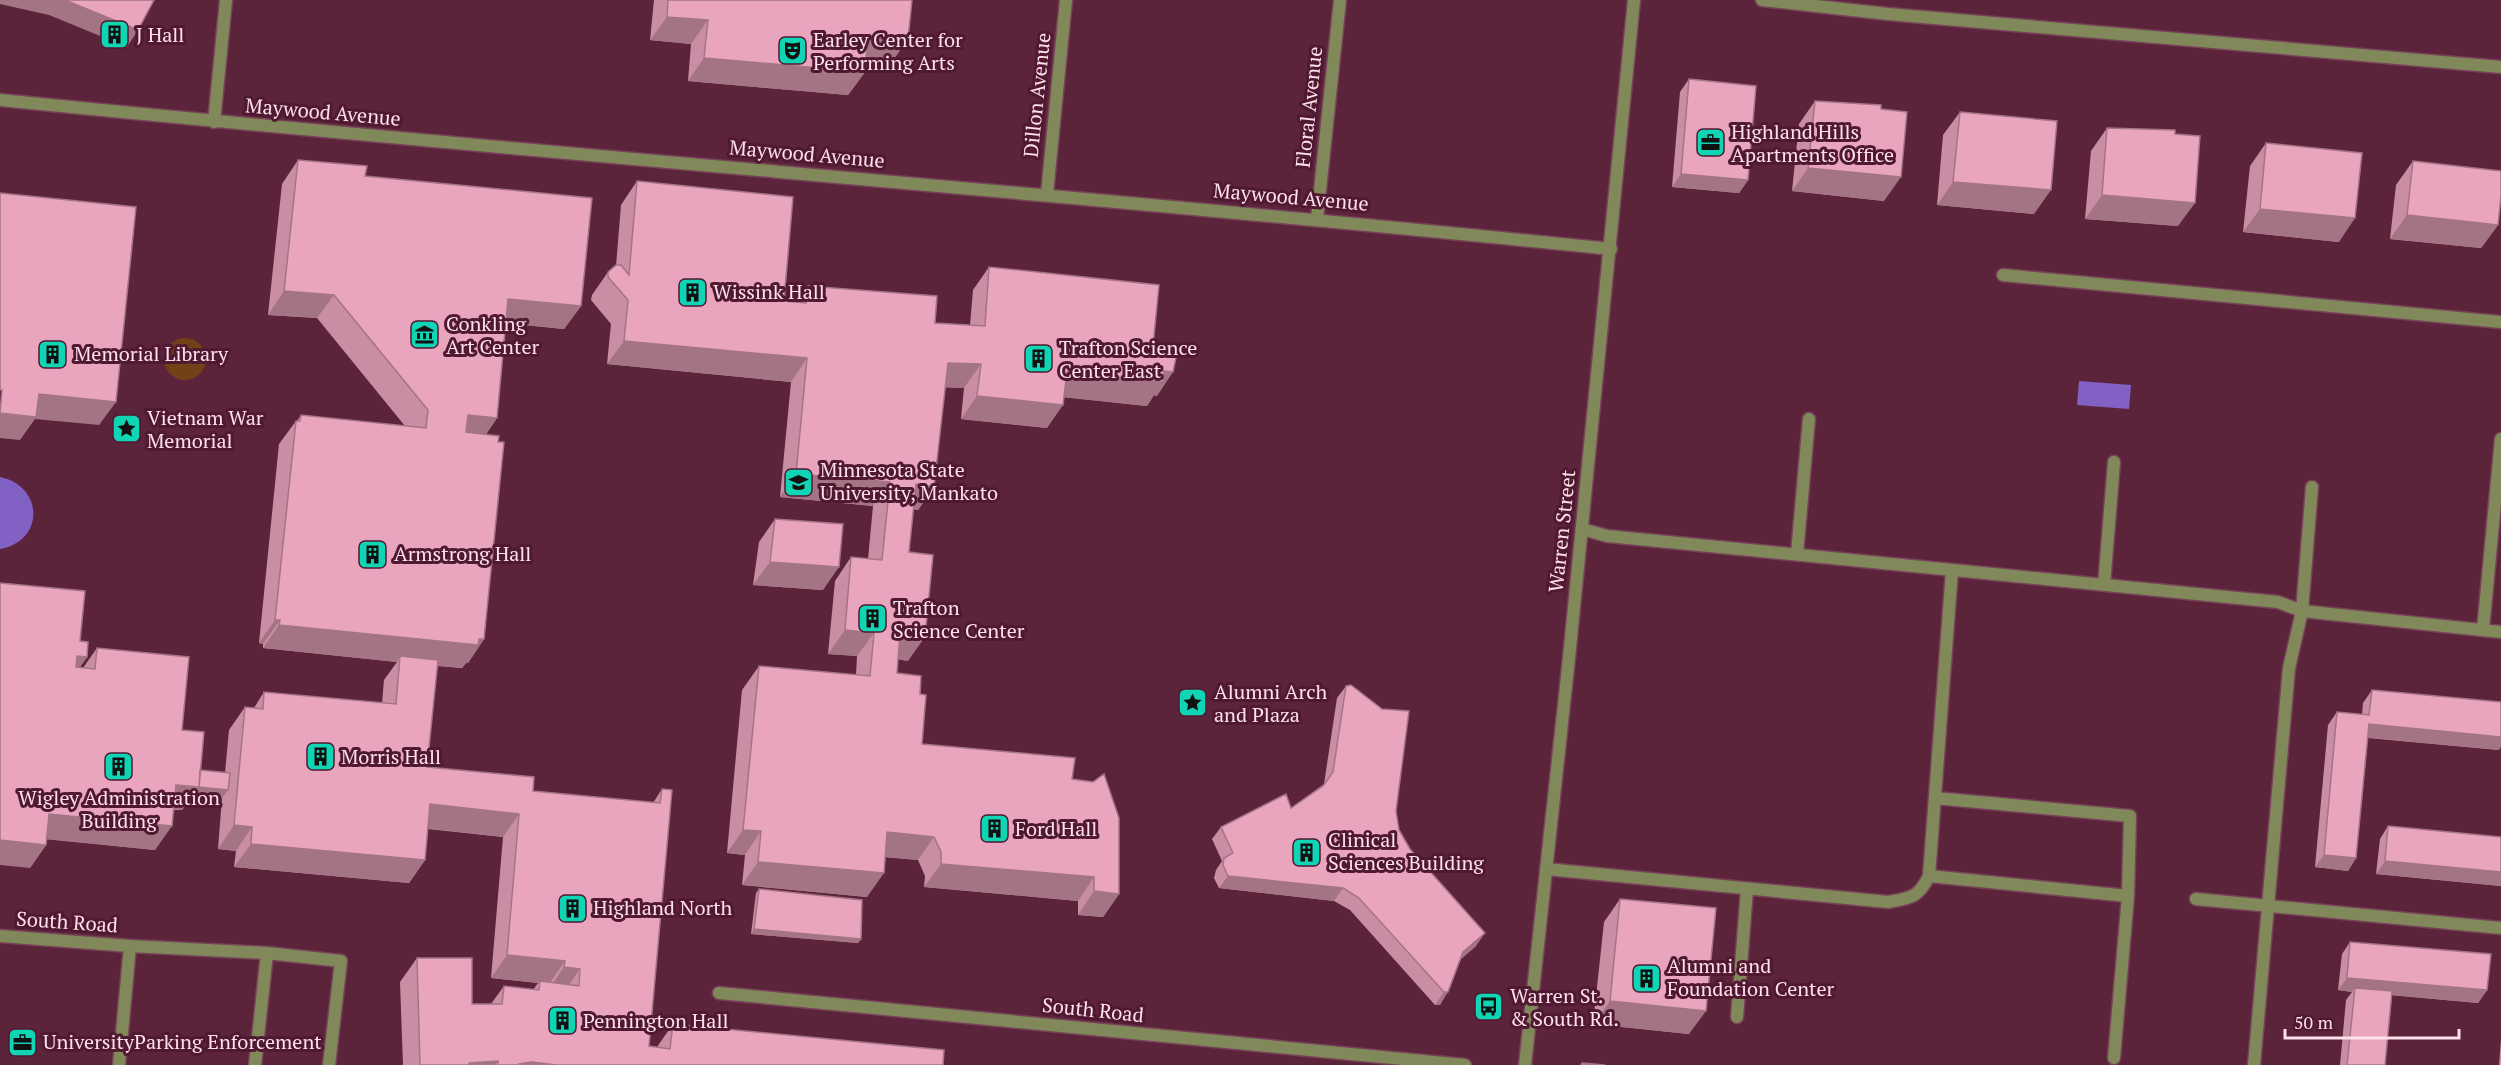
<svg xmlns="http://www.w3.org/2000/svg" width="2501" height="1065" font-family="'PT Serif',serif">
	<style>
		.green { fill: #724118 }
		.water { fill: #8161c4 }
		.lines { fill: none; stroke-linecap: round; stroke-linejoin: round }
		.service-casing { stroke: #764257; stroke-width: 15 }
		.minor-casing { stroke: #764257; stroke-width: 15 }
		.tertiary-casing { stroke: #764257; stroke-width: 15 }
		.service { stroke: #81895a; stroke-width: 12 }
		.minor { stroke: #81895a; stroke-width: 12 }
		.tertiary { stroke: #81895a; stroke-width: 12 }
		.wall { fill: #c98ea3 }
		.shaded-wall { fill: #a47485 }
		.building { fill: #eaa5be; stroke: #a47485; stroke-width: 1.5 }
		.labels { text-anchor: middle; stroke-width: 6; stroke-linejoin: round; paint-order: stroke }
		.poi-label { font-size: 20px; fill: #fde0e9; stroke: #501931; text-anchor: start }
		.street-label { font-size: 20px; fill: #fde0e9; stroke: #501931 }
	</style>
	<rect width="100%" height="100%" fill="#5c243b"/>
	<path class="green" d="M164 359a21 21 0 1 1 42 0a21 21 0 1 1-42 0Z"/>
	<path class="water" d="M2079,381L2131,385L2129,409L2077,405Z
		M0,477C44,486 45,541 0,549Z"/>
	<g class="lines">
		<defs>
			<path id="service" d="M2003,275L2501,322
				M1582,529L1607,536L2278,602L2302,611L2501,632
				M1797,554L1809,419
				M2104,585L2114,462
				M2483,630L2501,439
				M1935,798L2130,816L2128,896
				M1546,869L1888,902C1911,898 1919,897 1929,876L1952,570
				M1929,876L2128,896L2114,1058
				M2196,899L2501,928
				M130,946L267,953L341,961L329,1065
				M1737,1017L1747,889
				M255,1065L267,953
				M2254,1065L2289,668L2302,611L2312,487"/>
			<path id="minor" d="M1762,0L1888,14L2501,67
				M0,100C536,154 1074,194 1611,249
				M214,122L226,0
				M1047,194L1066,0
				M1317,219L1340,0
				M0,936L130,946L119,1065
				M719,993L1465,1065"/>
			<path id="tertiary" d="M1525,1065L1569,658L1634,0"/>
		</defs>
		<use href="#service" class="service-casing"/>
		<use href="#minor" class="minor-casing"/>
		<use href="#tertiary" class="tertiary-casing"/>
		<use href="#service" class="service"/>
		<use href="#minor" class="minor"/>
		<use href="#tertiary" class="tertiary"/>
	</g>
	<path class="wall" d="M654,0H912L892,62L866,60L865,72L848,95L688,81L691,44L650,40Z
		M1689,79L1748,180L1739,193L1672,187L1680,92Z
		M1815,101L1881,109L1884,201L1792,191L1799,124Z
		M1960,112L2034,214L1937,205L1943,135Z
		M2107,128L2178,226L2085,219L2091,151Z
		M2266,143L2339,242L2243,232L2250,166Z
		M298,160L365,176L581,306L564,329L506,323L497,418L486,434L484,639L468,663H466L462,668L437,666L427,767L533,791L653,803L662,789L649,1046L657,1047L673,1024L943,1065H403L400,982L417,958L472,1004H491L504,986L533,990L538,983L491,978L503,837L428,829L425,860L409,883L234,867L236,851L218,849L222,798L193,795L182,810H173L155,850L47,839L46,845L30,868L80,641L87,657L80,667L83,668L97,648L182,730L200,770L225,773L229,730L245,707L254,708L264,692L382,703L384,680L397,662L263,648V644L259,643L279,444L296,421H297L301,415L405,426L317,318L268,315L282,184Z
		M2413,161L2498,225L2481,248L2390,239L2396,185Z
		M637,181L784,301L796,302L808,286L935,323L970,325L973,290L989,267L1153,346L1157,396L1154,395L1147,406L1064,397L1047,428L961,419L964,388L945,387L934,487L918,510L913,509L909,552L908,661L898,659L897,673L920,694L922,744L1072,779L1119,894L1103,917L1078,915V901L924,887L925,876L918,860L885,857L867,897L742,885L745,855L727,853L742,690L759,666L856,675L857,656L828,654L835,581L851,557L868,559L873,506L780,497L791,382L607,364L611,324L591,300L592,295L608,272L616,266L621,205Z
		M775,519L823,590L753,585L759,542Z
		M1346,686L1396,811L1399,830L1410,849L1476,946L1461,959L1440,1005H1435L1350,910L1334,901L1219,888L1214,878L1216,870L1222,861L1212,839L1221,827L1291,808L1324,784L1337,698Z
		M2372,690L2499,750L2368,738L2356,858L2348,871L2315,867L2328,725L2337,712L2362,715L2363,703Z
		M2388,826L2501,837V886L2376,874L2380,839Z
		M759,889L861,939L858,943L751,934L756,893Z
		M1620,899L1689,1034L1593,1024L1604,922Z
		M2350,942L2487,990L2478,1003L2392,995L2385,1065H2340L2346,1000L2352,992L2338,990L2342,954Z
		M17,1039L30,1040L21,1050L14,1043Z
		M2501,1039V1065H2499Z"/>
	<path class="shaded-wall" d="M0,0H65L138,30L127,47L49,15L0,4Z
		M667,17L708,20L691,44L650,40Z
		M868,35L908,39L892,62L852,58Z
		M704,58L865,72L848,95L688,81Z
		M1808,168L1901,177L1884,201L1792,191Z
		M1681,174L1748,180L1739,193L1672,187Z
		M1953,182L2051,190L2034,214L1937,205Z
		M2102,195L2195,203L2178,226L2085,219Z
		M2260,209L2355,218L2339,242L2243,232Z
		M2407,215L2498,225L2481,248L2390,239Z
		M284,291L334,295L317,318L268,315Z
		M508,299L581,306L564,329L492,322Z
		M624,341L807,358L791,382L607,364Z
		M948,363L981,364L964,388L932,387Z
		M1164,371L1173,372L1157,396L1154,395L1147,406L1051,396L1067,372Z
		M39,394L116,402L99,425L35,419L20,440L0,438V413Z
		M977,396L1063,405L1047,428L961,419Z
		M468,415L497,418L481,442L451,438Z
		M796,474L890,482L873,506L780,497Z
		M916,484L934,487L918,510L899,507Z
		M770,562L839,567L823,590L753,585Z
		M275,620H280L263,644L259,643Z
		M279,625L479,639H484L468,663H466L462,668L400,662V656L397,662L263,648Z
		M845,630L874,633L857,656L828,654Z
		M900,633L925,637L908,661L883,657Z
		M77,656L87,657L70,681Z
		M2369,724L2501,737V747L2499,750L2361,737Z
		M176,785L228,790L222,798L193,795L182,810L159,808Z
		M430,804L519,814L503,837L414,827Z
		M49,814L172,826L155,850L33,838Z
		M234,825L252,827L236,851L218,849Z
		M743,830L761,831L745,855L727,853Z
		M887,832L934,837L918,860L871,856Z
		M0,840L46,845L30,868L0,865Z
		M251,844L425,860L409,883L234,867Z
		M2324,855L2356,858L2348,871L2315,867Z
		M2385,861L2501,872V886L2376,874Z
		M758,862L884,873L867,897L742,885Z
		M941,864L1094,877L1078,901L924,887Z
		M1228,876L1343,888L1334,901L1219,888Z
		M1094,891L1119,894L1103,917L1078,915Z
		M754,929L861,939L858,943L751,934Z
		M1485,933L1476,946L1454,964L1463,952Z
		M507,955L565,961L549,984L540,981L538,983L491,978Z
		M564,967L580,969L564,992L548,991Z
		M2347,978L2487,990L2478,1003L2355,992V988L2352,992L2338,990Z
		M1444,992H1448L1440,1005H1435Z
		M1610,1001L1706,1011L1689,1034L1593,1024Z
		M498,1061L495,1065H467L469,1063Z
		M532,1062L556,1065H518L519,1064Z"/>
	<path class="building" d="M65,0H154L138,30Z
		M668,0H912L908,39L868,35L865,72L704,58L708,20L667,17Z
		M1689,79L1756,86L1748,180L1681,174Z
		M1815,101L1881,105V109L1907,112L1901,177L1808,168Z
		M1960,112L2057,121L2051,190L1953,182Z
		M2107,128L2175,130V134L2200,136L2195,203L2102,195Z
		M2266,143L2362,153L2355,218L2260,209Z
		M298,160L367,166L365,176L592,198L581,306L508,299L497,418L468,415L466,432L499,436L498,442H504L484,639H479L478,645L279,625L280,620H275L296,421H300L301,415L426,428L428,410L334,295L284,291Z
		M2413,161L2501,171V196L2498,225L2407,215Z
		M637,181L793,197L784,301L806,303L808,286L937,296L935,323L985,326L989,267L1159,285L1153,346L1178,348L1173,372L1164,371L1163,382L1067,372L1063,405L977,396L981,364L948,363L934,487L916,484L909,552L933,555L925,637L900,633L897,673L921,676L920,694L926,695L922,744L1075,758L1072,779L1093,782L1104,774L1119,818V894L1094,891V877L941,864V852L934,837L887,832L884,873L758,862L761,831L743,830L759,666L870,676L874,633L845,630L851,557L882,560L890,482L796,474L807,358L624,341L628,300L608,277V272L616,265H621L629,275Z
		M0,193L136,207L116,402L39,394L36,417L0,413L2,390H0Z
		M775,519L843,524L839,567L770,562Z
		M0,583L85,591L80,641L88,642L87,657L77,656L76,667L95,669L97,648L189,657L182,730L204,732L199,787L176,785L172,826L49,814L46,845L0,840Z
		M400,656L438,660L427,767L534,777L533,791L660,803L662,789L672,790L649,1046L670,1049L673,1024L944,1050L943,1065H556L532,1062L519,1064V1065H498V1061L469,1063V1065H420L417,958H472V1004H502L504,986L539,990L540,981L579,986L580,969L564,967L565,961L507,955L519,814L430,804L425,860L251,844L252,827L234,825L245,707L263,709L264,692L396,704Z
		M1351,685L1382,709L1409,711L1396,811L1399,830L1410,849L1485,933L1463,952L1448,992H1444L1359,898L1343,888L1228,876L1223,865L1224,858L1233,853L1221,827L1286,794L1291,808L1323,786L1333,772L1346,686Z
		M2372,690L2501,702V737L2369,724L2356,858L2324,855L2337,712L2369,715Z
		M200,770L230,773L228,790L199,787Z
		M2388,826L2501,837V872L2385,861Z
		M759,889L862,900L861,939L754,929Z
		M1620,899L1716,908L1706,1011L1610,1001Z
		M2350,942L2491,954L2487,990L2347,978Z
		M2355,988L2392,991L2385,1065H2347Z
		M26,1029L33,1036L24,1046L17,1039Z
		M1582,1063L1605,1065H1581Z"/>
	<defs>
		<symbol id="building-square" viewBox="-11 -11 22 22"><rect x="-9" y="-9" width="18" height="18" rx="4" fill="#10d5b4" stroke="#501931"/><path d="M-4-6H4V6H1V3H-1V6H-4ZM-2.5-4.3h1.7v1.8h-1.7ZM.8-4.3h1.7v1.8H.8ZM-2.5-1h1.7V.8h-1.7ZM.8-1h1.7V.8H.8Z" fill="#111"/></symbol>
		<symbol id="theatre-square" viewBox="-11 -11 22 22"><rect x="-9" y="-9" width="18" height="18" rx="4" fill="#10d5b4" stroke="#501931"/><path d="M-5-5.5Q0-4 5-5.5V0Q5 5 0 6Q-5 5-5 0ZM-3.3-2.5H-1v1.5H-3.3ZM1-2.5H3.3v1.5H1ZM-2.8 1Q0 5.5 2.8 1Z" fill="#111"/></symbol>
		<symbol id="office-square" viewBox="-11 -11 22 22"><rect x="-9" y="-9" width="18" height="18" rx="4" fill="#10d5b4" stroke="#501931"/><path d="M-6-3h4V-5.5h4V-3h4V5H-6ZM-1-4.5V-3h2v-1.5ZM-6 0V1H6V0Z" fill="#111"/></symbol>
		<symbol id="museum-square" viewBox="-11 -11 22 22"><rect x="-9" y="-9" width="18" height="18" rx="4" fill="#10d5b4" stroke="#501931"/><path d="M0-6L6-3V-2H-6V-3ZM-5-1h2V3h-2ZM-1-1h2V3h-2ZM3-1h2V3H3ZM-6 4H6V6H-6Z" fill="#111"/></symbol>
		<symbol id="sight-square" viewBox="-11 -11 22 22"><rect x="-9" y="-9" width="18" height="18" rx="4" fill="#10d5b4" stroke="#501931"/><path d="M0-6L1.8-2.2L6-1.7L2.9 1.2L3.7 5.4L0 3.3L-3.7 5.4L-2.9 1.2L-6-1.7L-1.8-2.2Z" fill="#111"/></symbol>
		<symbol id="university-square" viewBox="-11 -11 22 22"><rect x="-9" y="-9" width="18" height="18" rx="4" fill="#10d5b4" stroke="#501931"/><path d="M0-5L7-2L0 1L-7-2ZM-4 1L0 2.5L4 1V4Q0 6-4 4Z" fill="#111"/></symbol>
		<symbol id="bus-square" viewBox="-11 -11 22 22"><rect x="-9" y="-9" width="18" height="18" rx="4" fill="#10d5b4" stroke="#501931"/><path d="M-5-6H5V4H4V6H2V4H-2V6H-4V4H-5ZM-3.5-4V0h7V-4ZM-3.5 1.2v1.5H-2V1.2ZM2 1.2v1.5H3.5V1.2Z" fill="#111"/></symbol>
	</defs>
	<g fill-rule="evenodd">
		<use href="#building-square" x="98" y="18" width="33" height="33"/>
		<use href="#theatre-square" x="776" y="34" width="33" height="33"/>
		<use href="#office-square" x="1694" y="126" width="33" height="33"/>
		<use href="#building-square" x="676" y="276" width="33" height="33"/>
		<use href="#museum-square" x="408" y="318" width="33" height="33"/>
		<use href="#building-square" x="36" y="338" width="33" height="33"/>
		<use href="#building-square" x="1022" y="342" width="33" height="33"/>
		<use href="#sight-square" x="110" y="412" width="33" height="33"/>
		<use href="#university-square" x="782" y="466" width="33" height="33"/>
		<use href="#building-square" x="356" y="538" width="33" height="33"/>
		<use href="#building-square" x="856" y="602" width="33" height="33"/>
		<use href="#sight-square" x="1176" y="686" width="33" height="33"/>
		<use href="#building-square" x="304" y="740" width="33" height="33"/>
		<use href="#building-square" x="102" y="750" width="33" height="33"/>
		<use href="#building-square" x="978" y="812" width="33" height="33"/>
		<use href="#building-square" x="1290" y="836" width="33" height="33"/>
		<use href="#building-square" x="556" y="892" width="33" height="33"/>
		<use href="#building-square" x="1630" y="962" width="33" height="33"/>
		<use href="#bus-square" x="1472" y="990" width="33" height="33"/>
		<use href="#building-square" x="546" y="1004" width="33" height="33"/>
		<use href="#office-square" x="6" y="1026" width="33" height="33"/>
	</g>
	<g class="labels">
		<g class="poi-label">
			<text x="136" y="42">J Hall</text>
			<text x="813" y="47">Earley Center for<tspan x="813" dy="23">Performing Arts</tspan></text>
			<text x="1731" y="139">Highland Hills<tspan x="1731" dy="23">Apartments Office</tspan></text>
			<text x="713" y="299">Wissink Hall</text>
			<text x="446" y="331">Conkling<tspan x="446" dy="23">Art Center</tspan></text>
			<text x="1059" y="355">Trafton Science<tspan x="1059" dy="23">Center East</tspan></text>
			<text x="74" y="361">Memorial Library</text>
			<text x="147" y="425">Vietnam War<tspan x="147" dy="23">Memorial</tspan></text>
			<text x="820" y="477">Minnesota State<tspan x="820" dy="23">University, Mankato</tspan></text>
			<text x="394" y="561">Armstrong Hall</text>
			<text x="893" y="615">Trafton<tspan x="893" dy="23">Science Center</tspan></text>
			<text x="1214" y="699">Alumni Arch<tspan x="1214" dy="23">and Plaza</tspan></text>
			<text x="341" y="764">Morris Hall</text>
			<text x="119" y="805" text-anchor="middle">Wigley Administration<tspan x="119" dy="23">Building</tspan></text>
			<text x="1015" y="836">Ford Hall</text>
			<text x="1328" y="847">Clinical<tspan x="1328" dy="23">Sciences Building</tspan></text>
			<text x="593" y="915">Highland North</text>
			<text x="1667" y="973">Alumni and<tspan x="1667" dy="23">Foundation Center</tspan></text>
			<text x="1510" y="1003">Warren St.<tspan x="1510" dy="23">&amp; South Rd.</tspan></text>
			<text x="583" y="1028">Pennington Hall</text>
			<text x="43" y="1049">UniversityParking Enforcement</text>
		</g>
		<g class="street-label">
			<text transform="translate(1037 95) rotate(-84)" y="7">Dillon Avenue</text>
			<text transform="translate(1309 107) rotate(-84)" y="7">Floral Avenue</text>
			<text transform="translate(323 112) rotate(5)" y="7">Maywood Avenue</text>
			<text transform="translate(807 154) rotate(5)" y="7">Maywood Avenue</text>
			<text transform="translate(1291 197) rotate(5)" y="7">Maywood Avenue</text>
			<text transform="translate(1562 531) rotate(-84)" y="7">Warren Street</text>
			<text transform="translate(67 922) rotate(4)" y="7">South Road</text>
			<text transform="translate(1093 1010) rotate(6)" y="7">South Road</text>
		</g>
	</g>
	<path d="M2285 1029v9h174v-9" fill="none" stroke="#fde0e9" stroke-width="3"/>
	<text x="2294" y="1029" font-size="18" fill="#fde0e9" stroke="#501931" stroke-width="4.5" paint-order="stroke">50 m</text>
</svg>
